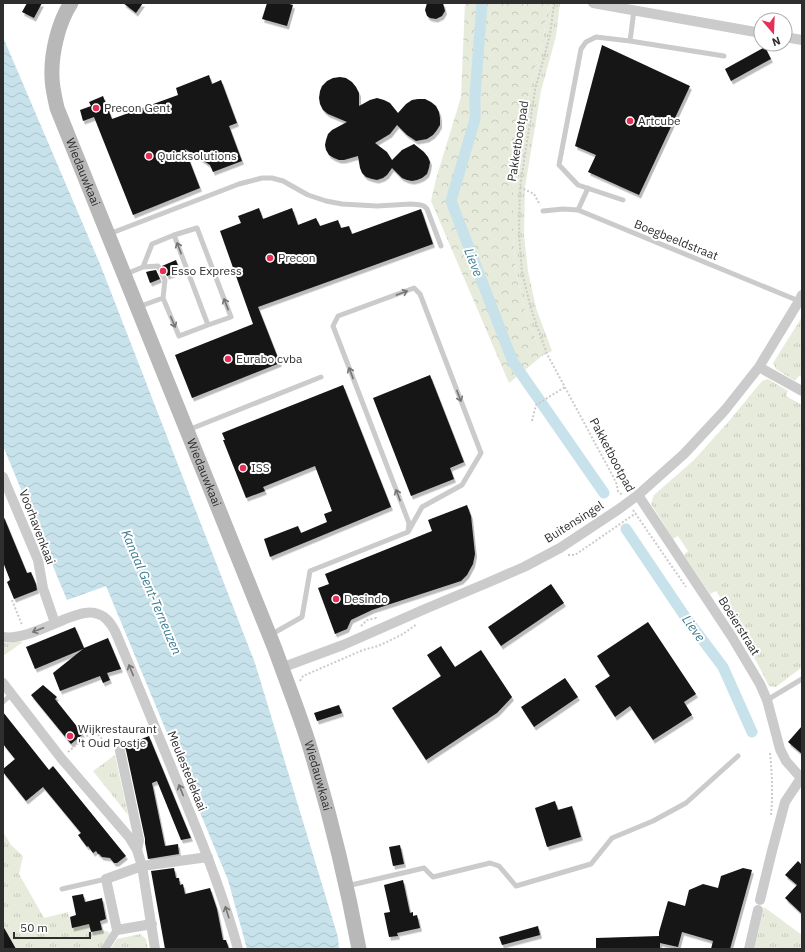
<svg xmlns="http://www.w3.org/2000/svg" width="805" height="952" font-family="'IBM Plex Sans',sans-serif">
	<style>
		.grass { fill: url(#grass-tufts) }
		.forest { fill: url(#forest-crowns) }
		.water { fill: url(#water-waves) }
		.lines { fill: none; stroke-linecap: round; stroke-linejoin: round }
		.canal { stroke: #c7e2eb; stroke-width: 11 }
		.building { fill: #151515; filter: url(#shadow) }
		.path { stroke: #cbcbcb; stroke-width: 2; stroke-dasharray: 2 2; stroke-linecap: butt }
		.service { stroke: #cbcbcb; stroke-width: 5 }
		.pedestrian { stroke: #cbcbcb; stroke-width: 8 }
		.minor { stroke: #cbcbcb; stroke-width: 10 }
		.secondary { stroke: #b8b8b8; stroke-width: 15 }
		.oneway { stroke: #757575 }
		.poi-dot { fill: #e62f56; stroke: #fff; stroke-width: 1.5 }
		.labels { text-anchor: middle; stroke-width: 4; stroke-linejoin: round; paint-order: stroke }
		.poi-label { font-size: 12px; fill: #2e2e2e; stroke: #fff; text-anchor: start }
		.street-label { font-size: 12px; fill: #2e2e2e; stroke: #fff }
		.water-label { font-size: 13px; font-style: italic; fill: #3c7b90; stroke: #fff }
	</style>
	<defs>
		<pattern id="grass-tufts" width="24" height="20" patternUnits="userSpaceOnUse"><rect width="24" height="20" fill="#e6ebdb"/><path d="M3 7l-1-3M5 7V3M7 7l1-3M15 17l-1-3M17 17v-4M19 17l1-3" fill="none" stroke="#c6cabc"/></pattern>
		<pattern id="forest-crowns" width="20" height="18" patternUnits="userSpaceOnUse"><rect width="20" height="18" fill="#e6ebdb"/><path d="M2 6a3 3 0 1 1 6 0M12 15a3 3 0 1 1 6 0" fill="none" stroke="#c6cabc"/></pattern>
		<pattern id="water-waves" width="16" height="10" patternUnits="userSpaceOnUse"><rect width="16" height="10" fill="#c7e2eb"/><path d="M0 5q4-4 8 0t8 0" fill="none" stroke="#abc2ca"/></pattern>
		<filter id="shadow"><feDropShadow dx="2" dy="3.5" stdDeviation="0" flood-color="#0004"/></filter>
	</defs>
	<rect width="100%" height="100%" fill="#fff"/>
	<path class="grass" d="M548,3H560L556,36L541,91L525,187L524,235L528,271L536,308L552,351L542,356L525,311L516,273L513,236V187L530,88L544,34Z
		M802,317V377L799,376L795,381L776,369L773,363Z
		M768,379L788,391L786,396L802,405V667L776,687L769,686L755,659L729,621L734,618L716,591L710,594L684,555L688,551L678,536L673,539L651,504L654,495L694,460L729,421L762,381Z
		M16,641L23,642L3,656V643H9Z
		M115,755L128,815L93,771Z
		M3,832L11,845L23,856L19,874L44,918L68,912L72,928L89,924L91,932L102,930L109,932L110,936L101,949H16L3,926Z
		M764,907L802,935V949H754Z
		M140,934L146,939L148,949H111L117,939Z"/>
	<path class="forest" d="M465,3H548L544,34L530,88L513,187V236L516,273L525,311L542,356L509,383L431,201L436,179L461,97Z"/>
	<path class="water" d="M3,37L100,264L255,663L338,937L339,949H247L228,880L106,586L67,600L3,446Z"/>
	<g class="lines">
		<path class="canal" d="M482,3L475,96V119L451,201L513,362L604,493
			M626,529L686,618L723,667L752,732"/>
	</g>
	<path class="building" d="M27,3H42L34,18L22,12Z
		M123,3H143L136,13Z
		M267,3H286L293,5L287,26L262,19Z
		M427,3H443L445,11L442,16L436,19L430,18L427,16L425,10Z
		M602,45L690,86L639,195L588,172L596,155L575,146Z
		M765,47L771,59L731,81L725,69Z
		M209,75L212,84L221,80L237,123L229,126L242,161L213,172L210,165L185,149L200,188L133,215L94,117L83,121L80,110L91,106L89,102L103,96L112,119L178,95L176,88Z
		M340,77L346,78L352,82L356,87L359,93V106L370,100L377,98L384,100L390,103L398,113L406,104L412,100L418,99H425L431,102L436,106L439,112L440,118V125L437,130L433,135L427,139L416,141L407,135L397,125L390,134L375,143L387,152L392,160L402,150L414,144L424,152L428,157L430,162L429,168L427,174L422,178L417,180L412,181L407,180L402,178L392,168L387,175L383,178L377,180L372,179L366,177L362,173L360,168L358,156L344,160H339L334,158L329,155L326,150L325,145L326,140L328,134L332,130L347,122L328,114L323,110L320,104L319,98L320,91L322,86L327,81L333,78Z
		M259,208L263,219L292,208L298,225L316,218L320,226L338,220L341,228L349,226L352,234L421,209L433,244L258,307L280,363L192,398L175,355L253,324L220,231L241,223L238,216Z
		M176,260L180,271L167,276L162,266Z
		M156,270L160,279L150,283L146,272L150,271Z
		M430,375L464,462L450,468L454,479L411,496L373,398Z
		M343,385L391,507L270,557L264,539L298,526L301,533L327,522L324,514L332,511L315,466L263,487L265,491L246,498L223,440H225L222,433Z
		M467,505L471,516L475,554L473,564L467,575L461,581L372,610L351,620L347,629L335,634L318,588L329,584L325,574L432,531L428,520Z
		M3,515L27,573L31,572L36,584L37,590L14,599L7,582L10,580L3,562Z
		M551,584L564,603L501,646L488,627Z
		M648,622L696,694L684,702L692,715L653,740L630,706L615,717L595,686L610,676L597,656Z
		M75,627L84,648L108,638L121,669L107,673L110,680L103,683L100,676L60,691L53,673L83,649L35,669L26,647Z
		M441,646L455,667L481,650L512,697L497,713L426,760L392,708L441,676L427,655Z
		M565,678L578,697L534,727L521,707Z
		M43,685L57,697L55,699L83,734L71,744L31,695Z
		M339,705L342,713L317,721L314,713Z
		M3,712L49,770L53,766L126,856L117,863H114L110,858L102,857L99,854H98L96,851L93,853L88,846L87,847L78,835L81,833L43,787L26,801L3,772V769L15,759L3,744Z
		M802,726V754L788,742Z
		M149,736L191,838L181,840L157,781L152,783L165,846L178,844L179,854L148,859L145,843V839L126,750L124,746Z
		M555,801L558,810L572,806L581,837L547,847L535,808Z
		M400,845L404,864L393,866L389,847Z
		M798,861L802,865V914L785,898L797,885L785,875Z
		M174,868L176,878H179L180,885L183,884L185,894L210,888L217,909L223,940H226L229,949H165L151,871Z
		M743,868L752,870L730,949H711L713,941L682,932L678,947L660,943V949H596V938L659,936V932L668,901L685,906L689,890L703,884L718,888L721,876Z
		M403,880L410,913L413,912V916L417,915L420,928L397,933L398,936L389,937L384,913L390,912L384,885Z
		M83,894L85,902L102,898L106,919L100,921L102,930L91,932L89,924L72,928L70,917L76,915L72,896Z
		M3,926L16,949H3Z
		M538,926L540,935L502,945L499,937Z"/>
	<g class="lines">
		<path class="path" d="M554,3L550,35L535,90L520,187L519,235L522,272L531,309L547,354L616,482L618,491L622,495
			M520,187L534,194L540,205
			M532,421L536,405L565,387
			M633,510L686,587
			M568,555H575L636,513
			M12,600L22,625
			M361,626L367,620L376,618V619
			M300,681L303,676L363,650L378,646L389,641L403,634L417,624
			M68,752L94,730L111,749
			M770,753C772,774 773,794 771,815"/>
		<path class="service" d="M634,10L630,41L724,56
			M623,200L578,185L559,165L581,49L586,42L596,37L630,41
			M578,210L588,188
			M543,211L563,209L578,210L799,301
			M109,234L239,184L262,178H272L283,181L308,195L326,201L342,204L377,206L411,204L421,205L424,206L427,209L441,246
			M174,235L197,228L231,317L208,325
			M143,267L158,266L165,280L163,298
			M126,274L143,267L152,244L174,235L208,325L179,336L163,298L138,307
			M188,430L321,377
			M272,634L302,617L310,571L408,532L422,507L462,485L481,453L420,294L414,288L338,316L333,326L409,523L408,532
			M767,700L802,679
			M3,702L12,694
			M347,886L424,868L433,877L490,863L499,866L516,886L591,864L612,838L653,821L686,803L738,756
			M62,889L106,879"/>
		<path class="pedestrian" d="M105,949L117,930"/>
		<path class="minor" d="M593,3L761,33
			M785,37L802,40
			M759,367L802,391
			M3,477L38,560L43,588L55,623
			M638,495L732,637L760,684L767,700L780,749L786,761L801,778
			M3,637C22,640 50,625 68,618C77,615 88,610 98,614C106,616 111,624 115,631C140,690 164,749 188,808C207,854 225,901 238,949
			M281,668L343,645L425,609L487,583L524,567L560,548L619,509L638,495L684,454L725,410L759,367L799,301L802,295
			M3,683L61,758L129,837L137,850L142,866L155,949
			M120,751L139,840L137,850
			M760,900L772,851L785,802L801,778H802
			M152,924L117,930L106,879L142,866L208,857
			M749,949L758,910"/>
		<path class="secondary" id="s1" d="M71,3C58,23 51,54 52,77C52,87 55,98 57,108L275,649C286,680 298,710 308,741C329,810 346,879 359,949"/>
	</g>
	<defs><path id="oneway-shaft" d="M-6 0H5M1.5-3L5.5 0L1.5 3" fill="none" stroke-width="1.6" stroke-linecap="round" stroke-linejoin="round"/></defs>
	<g class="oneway">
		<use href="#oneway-shaft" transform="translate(179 248) rotate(-111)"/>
		<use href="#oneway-shaft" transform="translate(402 293) rotate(-20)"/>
		<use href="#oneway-shaft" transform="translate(226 304) rotate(-111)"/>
		<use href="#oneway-shaft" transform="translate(173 322) rotate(67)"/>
		<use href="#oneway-shaft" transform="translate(351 373) rotate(-111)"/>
		<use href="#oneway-shaft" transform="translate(459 396) rotate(69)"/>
		<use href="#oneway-shaft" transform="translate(398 495) rotate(-111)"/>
		<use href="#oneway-shaft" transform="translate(38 630) rotate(159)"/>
		<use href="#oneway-shaft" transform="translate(131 670) rotate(-112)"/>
		<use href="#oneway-shaft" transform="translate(181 790) rotate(-112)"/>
		<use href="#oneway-shaft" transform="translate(227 912) rotate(-108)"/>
	</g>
	<g class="poi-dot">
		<circle cx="96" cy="108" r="4"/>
		<circle cx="630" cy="121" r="4"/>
		<circle cx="149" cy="156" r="4"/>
		<circle cx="270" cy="258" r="4"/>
		<circle cx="163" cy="271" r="4"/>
		<circle cx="228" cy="359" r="4"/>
		<circle cx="243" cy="468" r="4"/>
		<circle cx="336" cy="599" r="4"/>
		<circle cx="70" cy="736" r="4"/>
	</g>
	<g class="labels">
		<g class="poi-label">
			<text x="104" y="112">Precon Gent</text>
			<text x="638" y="125">Artcube</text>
			<text x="157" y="160">Quicksolutions</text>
			<text x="278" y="262">Precon</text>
			<text x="171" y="275">Esso Express</text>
			<text x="236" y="363">Eurabo cvba</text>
			<text x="251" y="472">ISS</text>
			<text x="344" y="603">Desindo</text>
			<text x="78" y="733">Wijkrestaurant<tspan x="78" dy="14">'t Oud Postje</tspan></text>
		</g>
		<g class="street-label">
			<text transform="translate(518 141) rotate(-81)" y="4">Pakketbootpad</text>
			<text dy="4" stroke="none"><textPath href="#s1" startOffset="178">Wiedauwkaai</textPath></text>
			<text transform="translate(676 240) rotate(22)" y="4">Boegbeeldstraat</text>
			<text transform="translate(612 455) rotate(62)" y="4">Pakketbootpad</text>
			<text dy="4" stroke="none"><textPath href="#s1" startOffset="502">Wiedauwkaai</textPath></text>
			<text transform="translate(574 522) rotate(-32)" y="4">Buitensingel</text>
			<text transform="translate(37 527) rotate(69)" y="4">Voorhavenkaai</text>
			<text transform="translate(739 626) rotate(58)" y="4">Boeierstraat</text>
			<text transform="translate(187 771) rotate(68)" y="4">Meulestedekaai</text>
			<text dy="4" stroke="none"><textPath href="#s1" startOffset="826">Wiedauwkaai</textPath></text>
		</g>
		<g class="water-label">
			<text transform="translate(474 262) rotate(69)" y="5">Lieve</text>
			<text transform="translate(152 592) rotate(67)" y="5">Kanaal Gent-Terneuzen</text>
			<text transform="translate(694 628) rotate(54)" y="5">Lieve</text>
		</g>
	</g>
	<rect width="805" height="952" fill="none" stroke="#2e2e2e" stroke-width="8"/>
	<g transform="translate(773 32) rotate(161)"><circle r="19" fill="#ffffff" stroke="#ababab"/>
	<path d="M0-3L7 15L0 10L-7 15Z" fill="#e62f56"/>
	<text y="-6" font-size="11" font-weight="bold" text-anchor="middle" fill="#2e2e2e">N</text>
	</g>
	<path d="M14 932v6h76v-6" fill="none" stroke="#2e2e2e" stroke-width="2"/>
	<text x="20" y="932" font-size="12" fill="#2e2e2e" stroke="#ffffff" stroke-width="3" paint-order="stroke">50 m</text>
</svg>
